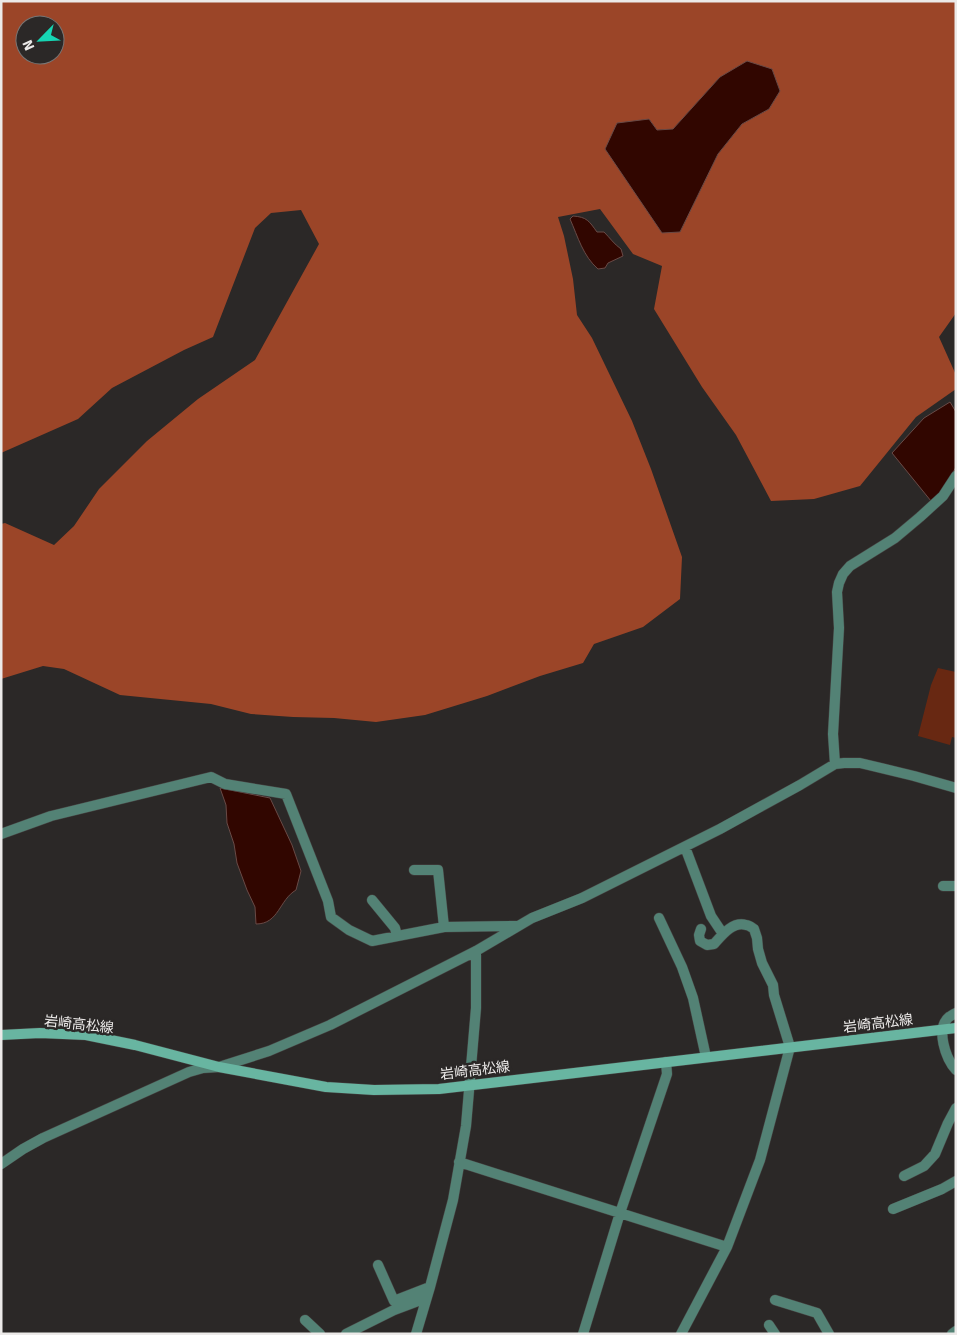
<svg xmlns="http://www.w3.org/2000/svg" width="957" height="1335" font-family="Signika,'Noto Sans JP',sans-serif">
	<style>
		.green { fill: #682812 }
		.forest { fill: #9b4528; fill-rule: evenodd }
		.water { fill: #310600; stroke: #694a46 }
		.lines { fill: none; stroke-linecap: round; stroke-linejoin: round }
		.minor-casing { stroke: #464342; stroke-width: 11 }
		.secondary-casing { stroke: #464342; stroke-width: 11 }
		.minor { stroke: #538275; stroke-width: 10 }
		.secondary { stroke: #68b5a1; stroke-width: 10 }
		.labels { text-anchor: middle; stroke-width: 5; stroke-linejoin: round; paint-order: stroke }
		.street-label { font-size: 14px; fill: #eceae9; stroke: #2b2827 }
	</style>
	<rect width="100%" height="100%" fill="#2b2827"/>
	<path class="green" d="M938,668L956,672V738L952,737L950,745L918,736L931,685Z"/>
	<path class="forest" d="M1,1H956V313L939,337L956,375V389L916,417L860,486L814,499L771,501L736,435L702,387L654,309L662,266L633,254L600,209L558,217L564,236L573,279L577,315L592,338L632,421L651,469L682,557L680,599L643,627L594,644L583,663L540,676L487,696L425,715L376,722L334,718L293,717L251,714L211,704L120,695L64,669L43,666L1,679V524L5,523L54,545L74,526L99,489L147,441L198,399L255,360L319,244L301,210L271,213L255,228L213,337L184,350L112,388L78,419L1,453ZM25,25H55V55H25ZM772,69L780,91L769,109L742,124L718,154L680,232L649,119L657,130L673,129L720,77Z"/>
	<path class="water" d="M747,61L772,69L780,91L769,109L742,124L718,154L680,232L662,233L605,149L617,123L649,119L657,130L673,129L720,77Z
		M573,216C587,217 589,221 597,232H604C610,238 614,244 621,249L623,256L608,263L605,268L598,269C583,256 578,237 570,219Z
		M950,402L956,412V467L943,490L931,501L892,453L924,418Z
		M220,788L270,798L292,845L301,871L296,890C279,900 279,924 256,924L255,907L247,890L237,863L234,844L227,823L226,805Z"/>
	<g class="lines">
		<defs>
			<path id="minor" d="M835,764L833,734L839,628L837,592L839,583L843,574L850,566L895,538L920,517L943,496L956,476
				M1,834L51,816L211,777L225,784L286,794L328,901L331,917L349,930L372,941L444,927L517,926
				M685,847L711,916L723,934
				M414,870H438L444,927
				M943,886H956
				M372,900L395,928L397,936
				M659,918L682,967L693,998L706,1057
				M956,1013C953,1014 951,1016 949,1017C935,1029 946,1059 956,1070
				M459,1162L727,1247
				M1,1164L23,1149L43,1138L189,1072L203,1068L219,1067L269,1051L330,1025L476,951L532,918L582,898L720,829L800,785L835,764L844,763H860L914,776L956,788
				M904,1176L924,1166L935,1154L948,1123L956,1108
				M893,1209L942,1189L956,1181
				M378,1265L394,1301L430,1287
				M775,1300L817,1313L829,1334
				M305,1320L320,1334
				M769,1325L775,1334
				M346,1334L394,1310L426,1298
				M416,1334L430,1287L453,1200L466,1126L476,1008V951
				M583,1334L620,1213L667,1074L666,1062
				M681,1334L727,1247L760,1160L790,1047L774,995L773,985L762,963L758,949L757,938L754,929C751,927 749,925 746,925C733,921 722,935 714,944L707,945L700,941L699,935L701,929
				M952,1334L956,1331"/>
			<path id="secondary" d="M1,1035L40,1033L86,1035L135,1045L219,1067L326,1087L374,1090L439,1089L956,1028"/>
		</defs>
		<use href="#minor" class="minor-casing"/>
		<use href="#secondary" class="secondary-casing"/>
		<use href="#minor" class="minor"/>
		<use href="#secondary" class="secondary"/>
	</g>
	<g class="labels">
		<g class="street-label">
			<text transform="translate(878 1023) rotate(-7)" y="5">岩崎高松線</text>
			<text transform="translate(79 1024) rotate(6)" y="5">岩崎高松線</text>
			<text transform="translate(475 1070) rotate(-7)" y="5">岩崎高松線</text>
		</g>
	</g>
	<rect width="957" height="1335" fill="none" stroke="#eceae9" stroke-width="5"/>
	<g transform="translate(40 40) rotate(246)"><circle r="24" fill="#2b2827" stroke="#787675"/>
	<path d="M0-4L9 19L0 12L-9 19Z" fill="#16d5b3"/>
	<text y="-8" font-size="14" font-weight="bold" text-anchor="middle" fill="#eceae9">N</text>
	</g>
</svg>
